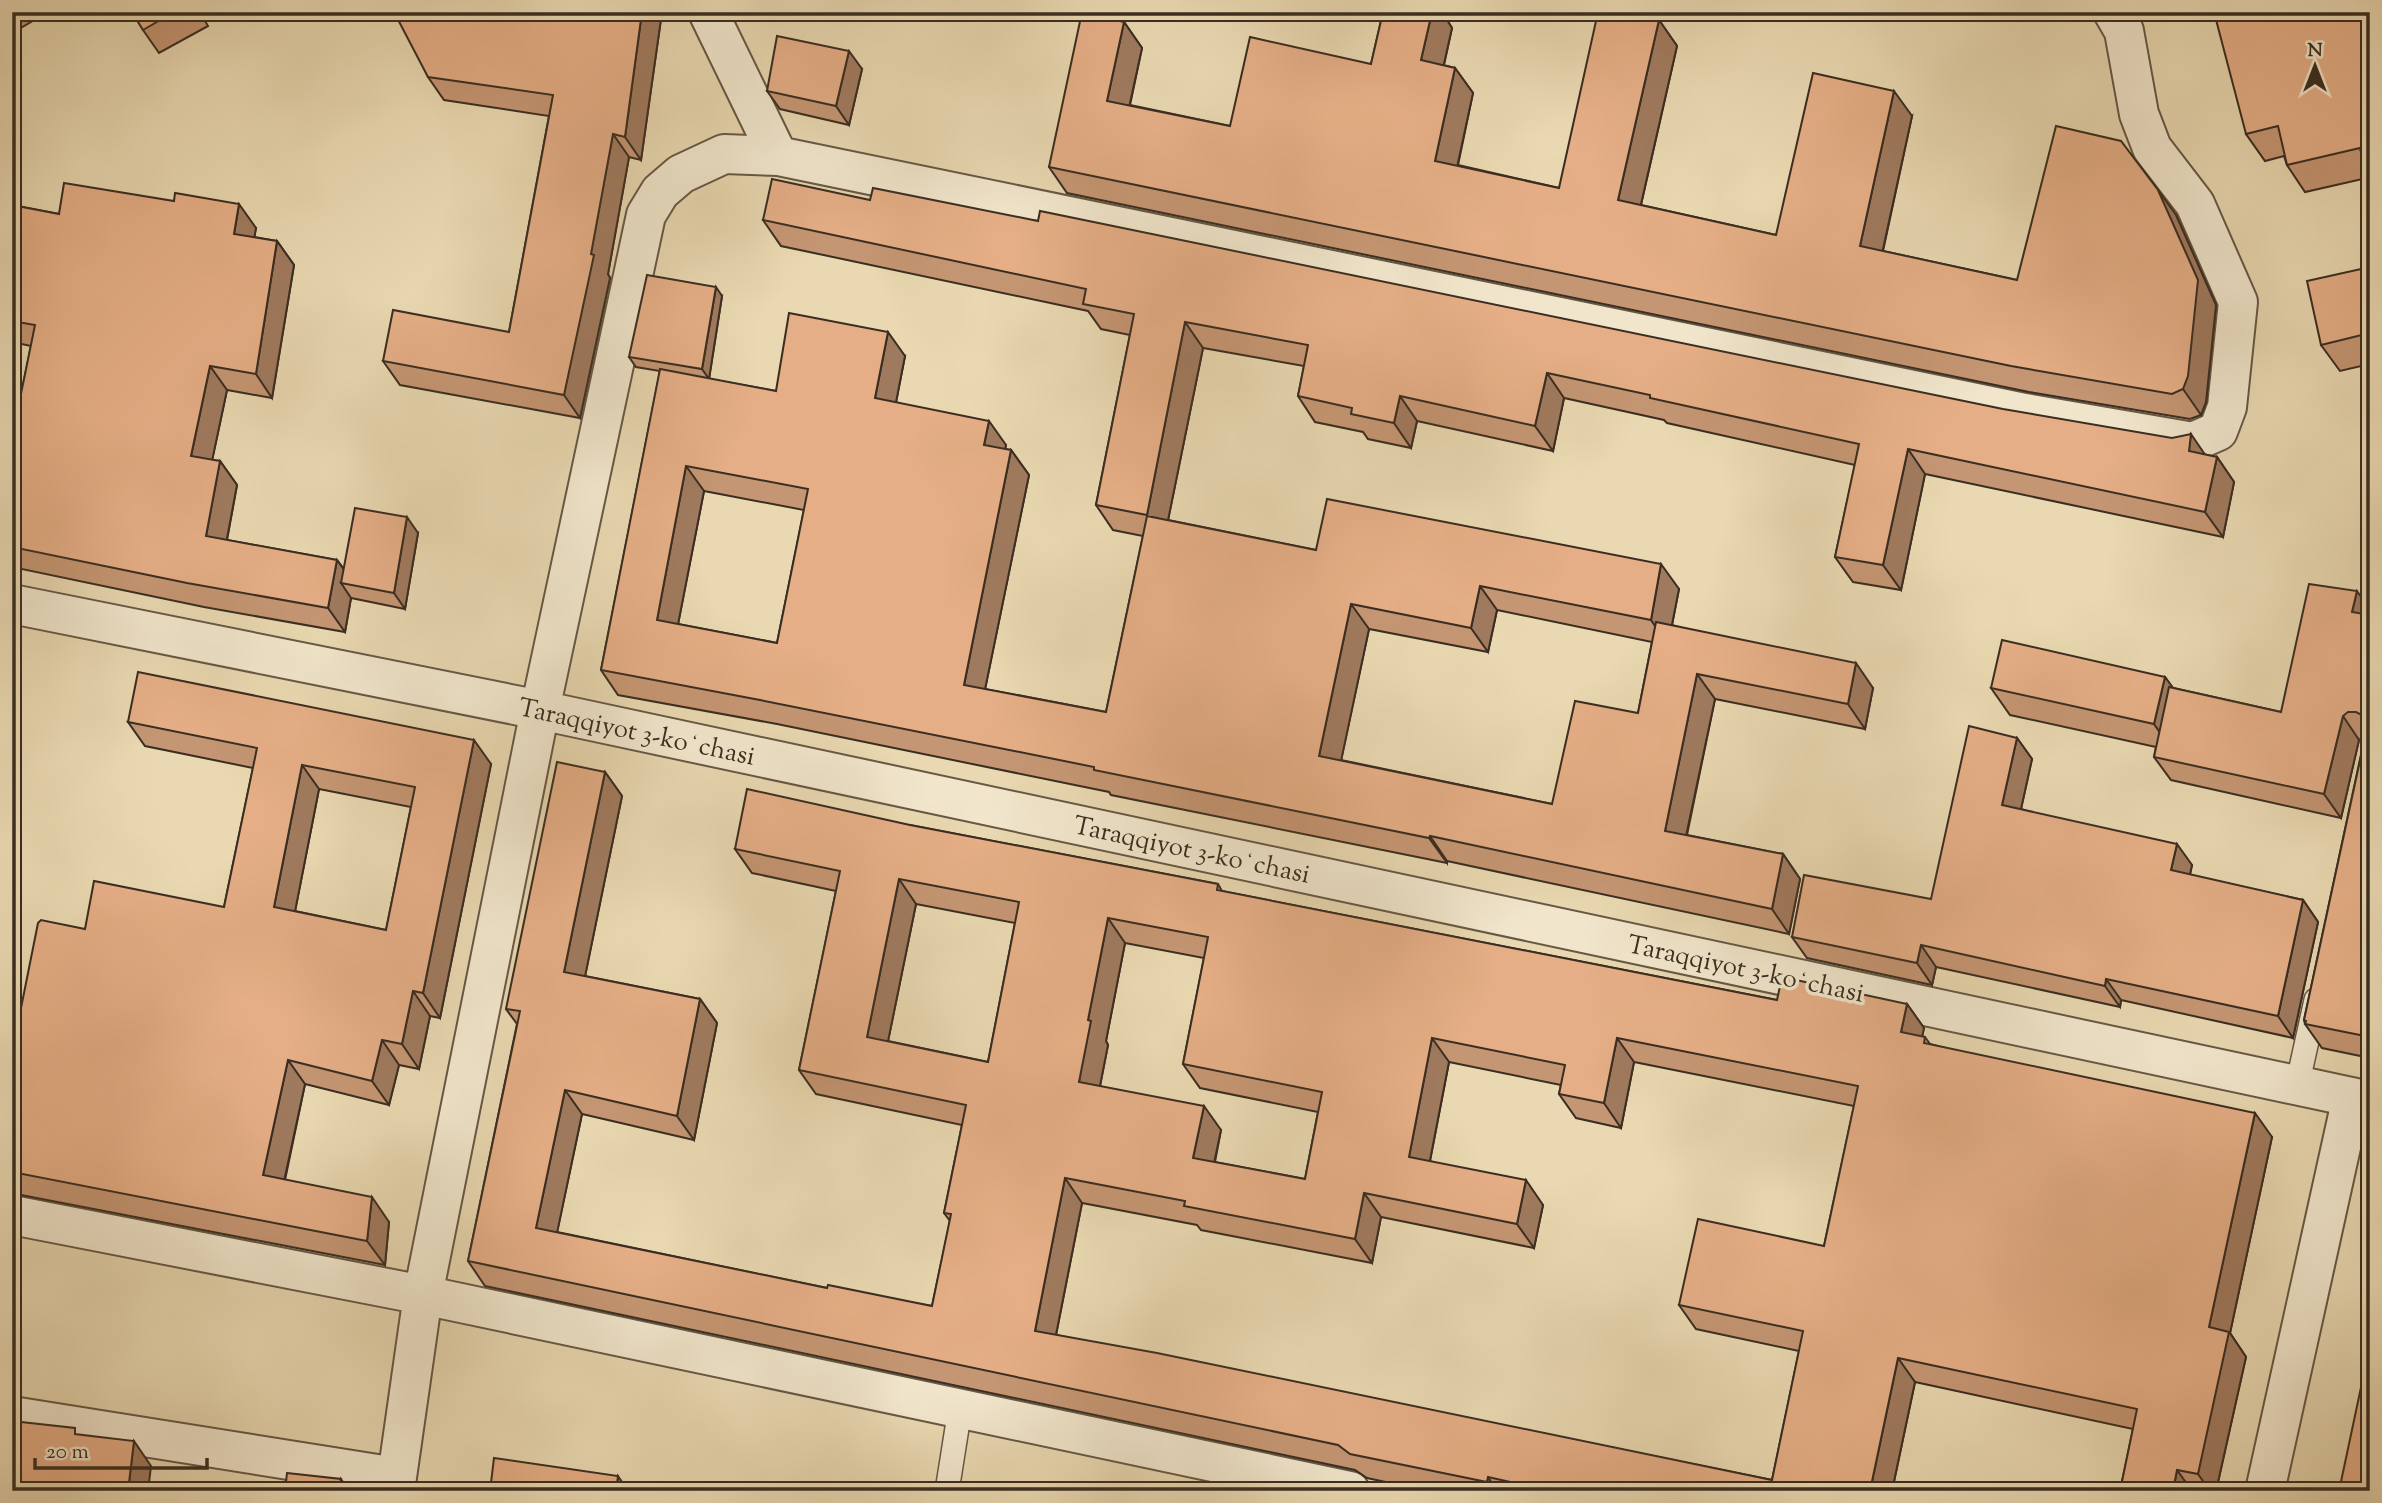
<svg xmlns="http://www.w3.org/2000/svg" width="2382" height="1503" font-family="'Sorts Mill Goudy',serif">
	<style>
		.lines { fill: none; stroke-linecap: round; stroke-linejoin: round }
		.service-casing { stroke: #665845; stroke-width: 26 }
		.minor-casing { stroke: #665845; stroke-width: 42 }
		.service { stroke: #f1e6cc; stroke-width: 23 }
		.minor { stroke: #f1e6cc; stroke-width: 38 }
		.wall { fill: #c59673; stroke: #3a2d21; stroke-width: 2; fill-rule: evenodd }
		.shaded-wall { fill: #a07a5e; stroke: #3a2d21; stroke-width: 2 }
		.building { fill: #e5ae86; stroke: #3a2d21; stroke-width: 2; fill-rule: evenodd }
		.labels { text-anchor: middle; stroke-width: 7; stroke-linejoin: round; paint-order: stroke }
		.street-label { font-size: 26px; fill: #3a2d21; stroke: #f1e6cc }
	</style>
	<rect width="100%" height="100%" fill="#e9d8b1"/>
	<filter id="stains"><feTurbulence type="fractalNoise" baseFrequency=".00286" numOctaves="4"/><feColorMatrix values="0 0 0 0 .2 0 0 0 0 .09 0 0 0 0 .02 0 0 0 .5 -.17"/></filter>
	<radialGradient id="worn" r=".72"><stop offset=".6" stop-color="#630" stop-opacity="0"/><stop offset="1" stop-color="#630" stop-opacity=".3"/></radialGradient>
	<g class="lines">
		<defs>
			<path id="service" d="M2297,1086L2316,1000
				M947,1491L960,1409"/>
			<path id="minor" d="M708,12L778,156
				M12,604L540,710L2370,1101
				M12,1215L423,1295L1350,1491
				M12,1416L396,1477
				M395,1491L423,1295L540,710L646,215L660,192L681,174L724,154L778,156L2025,413L2193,442L2218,431L2227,407L2238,302L2195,204L2152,148L2139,114L2124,31L2113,12
				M2265,1491L2352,1097"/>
		</defs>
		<use href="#service" class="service-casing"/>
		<use href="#minor" class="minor-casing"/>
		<use href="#service" class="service"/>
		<use href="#minor" class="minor"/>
	</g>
	<path class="wall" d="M12,12H48L12,33Z
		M132,12H200L208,26L159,53L143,30Z
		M595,12H662L641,160L629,157L608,274L610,278L580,418L400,385L383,361L509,332L549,116L444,100L428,77Z
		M1383,12H1442L1452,28L1444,65L1455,68L1473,93L1458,165L1559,188L1659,20L1677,46L1641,205L1776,235L1912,116L1883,251L2017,280L2176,215L2216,305L2206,402L2201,415L2190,419L2029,392L1067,193L1049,167L1124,22L1142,48L1130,105L1230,126L1371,64Z
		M2370,12L2367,178L2305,192L2287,165L2284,156L2265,161L2246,134Z
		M862,69L849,125L780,109L767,91Z
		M870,200L1038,221L2217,457L2234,482L2223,537L1925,474L1901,590L1853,582L1835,557L1855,465L1667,423L1664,420L1564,398L1553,451L1417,421L1411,448L1368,439L1363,432L1315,422L1298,396L1304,366L1203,348L1168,520L1316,550L1679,589L1672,625L1873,688L1865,729L1715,699L1687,835L1783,854L1800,879L1789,934L1447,861V863L1111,795L1109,792L777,724L618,695L601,670L660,371L636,367L629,357L722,296L709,379L776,391L905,356L896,402L1006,445L1005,449L1011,450L1029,475L985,689L1106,712L1143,536L1113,530L1096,505L1130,335L1101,329L1088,311L781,246L763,220ZM704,491L804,510L777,643L678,624ZM1497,610L1652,642L1638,713L1552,804L1341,760L1369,629L1488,652Z
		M12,205L59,214L256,228L254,237L277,241L294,265L272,398L227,390L212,460L220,461L237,485L227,540L337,560L344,569L418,533L405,609L351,598L345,632L204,607L12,567V438L31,346L12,342Z
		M2370,267V364L2340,371L2321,345Z
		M2370,610V1058L2322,1048L2305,1024L2304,1020L2365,736L2359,740L2341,818L2171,780L2154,757L2156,747L2010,715L1991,688L2165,677L2173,688L2281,712Z
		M128,722L491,764L440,1018L430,1016L419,1069L399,1065L389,1105L305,1084L285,1180L389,1222L385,1265L16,1194H12V1053L85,929L224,907L253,768L145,746ZM319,789L411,807L386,930L295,911Z
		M2017,738L2032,759L2021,809L2192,865L2190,875L2303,900L2318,922L2293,1038L2121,1000L2120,1007L1936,967L1932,985L1807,958L1792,937L1931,899Z
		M605,772L622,796L585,976L700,999L717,1023L694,1140L582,1114L557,1232L827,1288L932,1306L950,1221L944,1213L962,1125L816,1094L799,1070L836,891L752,873L735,849L910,825L1218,884L1222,891L1777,1000L1907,1004L1924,1028L1922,1036L1925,1037L1930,1044L2272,1137L2230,1333L2246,1357L2216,1491H2120L2133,1429L1915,1382L1892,1491H1428L1367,1478L1355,1470L485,1286L468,1261L517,1024L506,1009ZM916,904L1015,923L988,1062L888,1041ZM1125,943L1204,958L1183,1064L1200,1088L1318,1112L1305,1179L1215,1162L1221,1130L1100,1086L1108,1045L1106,1041ZM1449,1062L1561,1085L1559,1094L1576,1118L1621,1128L1634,1062L1854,1106L1824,1246L1679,1305L1696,1329L1799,1351L1772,1480L1056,1335L1082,1203L1197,1225L1201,1230L1372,1263L1381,1217L1534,1248L1543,1205L1430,1161Z"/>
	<path class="shaded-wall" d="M642,12H662L641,160L625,137Z
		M1432,12H1442L1452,28L1439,86L1421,60Z
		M1659,20L1677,46L1636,226L1618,200Z
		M1124,22L1142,48L1125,126L1107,101Z
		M849,51L862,69L849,125L836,106Z
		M1455,68L1473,93L1453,186L1435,161Z
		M1894,91L1912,116L1878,272L1860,246Z
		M613,134L629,157L608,274L610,278L580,418L564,395Z
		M2158,190L2176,215L2216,305L2206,402L2201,415L2183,389Z
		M239,204L256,228L251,258L234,234Z
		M277,241L294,265L272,398L256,374Z
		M716,287L722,296L709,379L702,369Z
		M1185,322L1203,348L1164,540L1147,515Z
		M888,332L905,356L892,423L875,398Z
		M210,366L227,390L208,480L191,456Z
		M1547,373L1564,398L1553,451L1535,426Z
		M1400,396L1417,421L1411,448L1394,423Z
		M989,421L1006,445L1001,469L984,445Z
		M2191,434L2208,459L2189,451Z
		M1908,449L1925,474L1901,590L1883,565Z
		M1011,450L1029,475L981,709L964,685Z
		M2217,457L2234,482L2223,537L2205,512Z
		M220,461L237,485L223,560L206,536Z
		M686,466L704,491L674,645L657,620Z
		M407,517L418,533L405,609L394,593Z
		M337,560L354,584L341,583L351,598L345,632L328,608Z
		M1661,564L1679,589L1668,645L1651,620Z
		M1480,586L1497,610L1488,652L1471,628Z
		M2357,591L2370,610V632L2352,612Z
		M1351,604L1369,629L1337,780L1319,756Z
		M1856,663L1873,688L1865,729L1848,704Z
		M1697,674L1715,699L1682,855L1665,831Z
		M2165,677L2184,703L2173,751L2154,724Z
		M2343,716L2359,740L2341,818L2324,794Z
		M2017,738L2032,759L2017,827L2002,805Z
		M474,740L491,764L440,1018L423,993Z
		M302,765L319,789L291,932L274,907Z
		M605,772L622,796L581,996L564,972Z
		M1430,836L1447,861V863L1429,838Z
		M2177,844L2192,865L2186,892L2171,870Z
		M1783,854L1800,879L1789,934L1772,909Z
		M899,879L916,904L884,1061L867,1037Z
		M2303,900L2318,922L2293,1038L2278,1016Z
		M1108,918L1125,943L1106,1041L1108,1045L1096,1106L1079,1082L1088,1020Z
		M1921,945L1936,967L1932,985L1917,963Z
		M2106,979L2121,1000L2120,1007L2105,986Z
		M413,991L430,1016L419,1069L402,1044Z
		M700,999L717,1023L694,1140L677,1116Z
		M1907,1004L1924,1028L1918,1056L1901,1032Z
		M1432,1038L1449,1062L1426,1181L1409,1157Z
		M1617,1038L1634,1062L1621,1128L1604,1103Z
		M382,1040L399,1065L389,1105L372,1081Z
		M288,1060L305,1084L280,1200L263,1175Z
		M565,1090L582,1114L553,1252L536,1228Z
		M1204,1106L1221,1130L1210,1182L1193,1158Z
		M2255,1113L2272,1137L2230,1333L2246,1357L2216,1491H2210L2198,1474L2209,1327Z
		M1065,1178L1082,1203L1052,1355L1035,1331Z
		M1526,1180L1543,1205L1534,1248L1517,1224Z
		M1364,1193L1381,1217L1372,1263L1355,1239Z
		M372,1197L389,1222L385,1265L367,1241Z
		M1898,1358L1915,1382L1892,1491H1870Z
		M134,1441L151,1466L148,1491H128Z
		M2177,1470L2192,1491H2173Z
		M618,1476L628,1491H616Z
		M1488,1477L1497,1491H1493L1487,1482Z
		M341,1479L349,1491H339Z"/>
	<path class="building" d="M132,12H174L143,30Z
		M394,12H591L592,14L595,12H642L625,137L613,134L591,254L594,255L564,395L383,361L393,310L509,332L553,95L428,77Z
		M1082,12L1124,22L1107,101L1230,126L1250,37L1371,64L1383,12H1432L1421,60L1455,68L1435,161L1559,188L1598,12H1624L1659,20L1618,200L1776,235L1813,73L1894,91L1860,246L2017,280L2056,126L2121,141L2158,190L2198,280L2188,376L2183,389L2172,394L2011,366L1049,167Z
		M2214,12H2370V190L2360,148L2287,165L2278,126L2246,134Z
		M777,36L849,51L836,106L767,91Z
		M772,179L870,200L873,188L1038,221L1040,211L2003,409L2172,438L2191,434L2189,451L2217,457L2205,512L1908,449L1883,565L1835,557L1859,444L1650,398V395L1547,373L1535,426L1400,396L1394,423L1351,414L1352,408L1298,396L1308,345L1185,322L1147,515L1096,505L1134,314L1083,304L1086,289L763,220Z
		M64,183L174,201L175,193L239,204L234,234L277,241L256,374L210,366L191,456L220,461L206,536L337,560L328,608L187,583L12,547V438L35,325L12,321V205L59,214Z
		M2370,267V333L2321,345L2307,281Z
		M647,275L716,287L702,369L629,357Z
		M789,313L888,332L875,398L989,421L984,445L1011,450L964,685L1106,712L1147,516L1316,550L1327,499L1661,564L1651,620L1480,586L1471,628L1351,604L1319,756L1552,804L1575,701L1638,713L1656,622L1856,663L1848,704L1697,674L1665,831L1783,854L1772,909L1430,836L1429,838L1094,770V767L760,700L601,670L660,369L776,391ZM686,466L808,489L777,643L657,620Z
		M355,508L407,517L394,593L341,583Z
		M2309,584L2357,591L2352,612L2370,615V1037L2305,1024L2306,1021L2304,1020L2367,728L2366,720L2362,715L2356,712H2348L2343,716L2324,794L2154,757L2169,687L2281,712Z
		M2002,640L2165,677L2154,724L1991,688Z
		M138,672L474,740L423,993L413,991L402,1044L382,1040L372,1081L288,1060L263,1175L372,1197L367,1241L12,1172V1053L38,923L41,920L85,929L94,881L224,907L257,748L128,722ZM302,765L415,787L386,930L274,907Z
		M1969,726L2017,738L2002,805L2177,844L2171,870L2303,900L2278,1016L2106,979L2105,986L1921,945L1917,963L1792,937L1804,875L1931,899Z
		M557,762L605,772L564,972L700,999L677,1116L565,1090L536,1228L827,1288L828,1285L932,1306L951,1214L944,1213L966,1105L799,1070L840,871L735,849L747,789L910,825L1218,884L1217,890L1777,1000L1782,977L1907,1004L1901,1032L1925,1037L1924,1043L2255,1113L2209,1327L2229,1332L2198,1474L2177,1470L2173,1491H2120L2137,1409L1898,1358L1870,1491H1550L1488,1477L1487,1482L1350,1454L1338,1445L468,1261L520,1011L506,1009ZM899,879L1019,902L988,1062L867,1037ZM1108,918L1208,937L1183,1064L1322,1092L1305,1179L1193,1158L1204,1106L1079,1082L1091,1021L1088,1020ZM1432,1038L1565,1065L1559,1094L1604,1103L1617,1038L1858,1086L1824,1246L1698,1219L1679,1305L1803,1331L1772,1480L1157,1353L1035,1331L1065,1178L1185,1201L1184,1206L1355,1239L1364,1193L1517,1224L1526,1180L1409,1157Z
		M2370,1345V1491H2339Z
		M12,1421L75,1428V1434L134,1441L128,1491H12Z
		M494,1458L618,1476L616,1491H490Z
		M287,1473L341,1479L339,1491H285Z"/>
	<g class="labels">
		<g class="street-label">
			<text transform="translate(637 731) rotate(12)" y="9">Taraqqiyot 3-koʻchasi</text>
			<text transform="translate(1192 849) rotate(12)" y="9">Taraqqiyot 3-koʻchasi</text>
			<text transform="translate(1746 968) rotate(12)" y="9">Taraqqiyot 3-koʻchasi</text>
		</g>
	</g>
	<rect width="2382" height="1503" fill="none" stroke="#e9d8b1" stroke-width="42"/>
	<rect x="14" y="14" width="2354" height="1475" fill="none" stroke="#3a2d21" stroke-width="3.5"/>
	<rect x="21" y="21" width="2340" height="1461" fill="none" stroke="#3a2d21" stroke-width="2"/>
	<g transform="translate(2315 66)" stroke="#f1e6cc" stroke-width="5" paint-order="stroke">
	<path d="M0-5L12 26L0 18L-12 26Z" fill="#3a2d21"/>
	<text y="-10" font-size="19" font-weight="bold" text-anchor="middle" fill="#3a2d21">N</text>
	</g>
	<path d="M35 1458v10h172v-10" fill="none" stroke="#3a2d21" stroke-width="3.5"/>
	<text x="46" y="1458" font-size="21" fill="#3a2d21" stroke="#f1e6cc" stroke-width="5" paint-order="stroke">20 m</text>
	<rect width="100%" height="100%" filter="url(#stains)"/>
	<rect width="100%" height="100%" fill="url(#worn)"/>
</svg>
